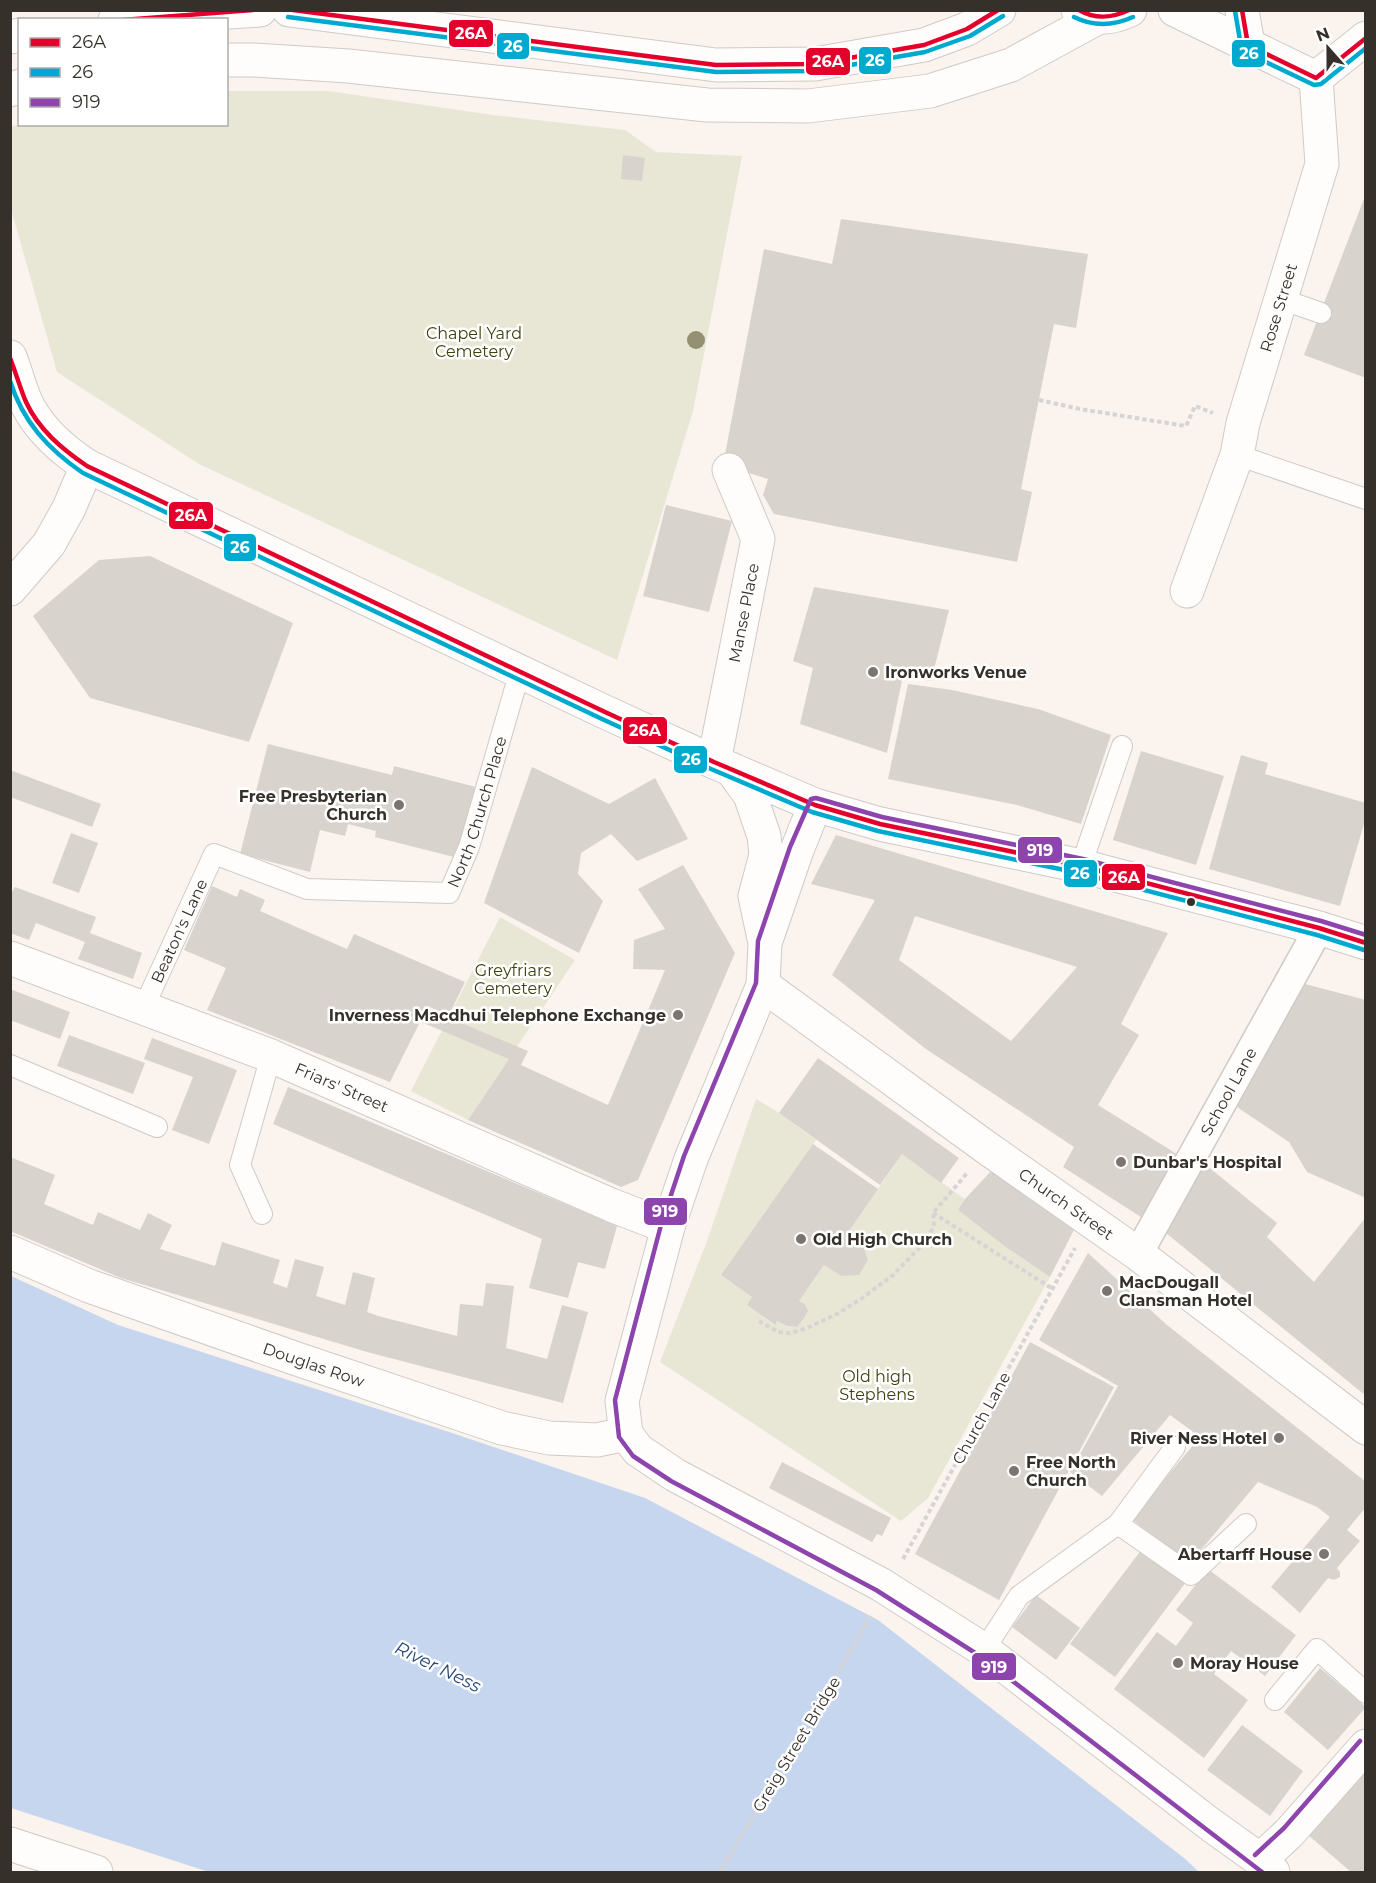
<svg xmlns="http://www.w3.org/2000/svg" width="1376" height="1883" font-family="Montserrat,sans-serif">
	<style>
		.green { fill: #e8e7d6 }
		.water { fill: #c6d6ef }
		.building { fill: #d9d3ce; fill-rule: evenodd }
		.lines { fill: none; stroke-linecap: round; stroke-linejoin: round }
		.service-casing { stroke: #d0cac6; stroke-width: 22 }
		.pedestrian-casing { stroke: #d0cac6; stroke-width: 31 }
		.minor-casing { stroke: #d0cac6; stroke-width: 35 }
		.secondary-casing { stroke: #d0cac6; stroke-width: 35 }
		.trunk-casing { stroke: #d0cac6; stroke-width: 35 }
		.path { stroke: #d7d5d4; stroke-width: 4; stroke-dasharray: 4.5 3; stroke-linecap: butt }
		.service { stroke: #fefdfc; stroke-width: 20 }
		.pedestrian { stroke: #fefdfc; stroke-width: 28 }
		.minor { stroke: #fefdfc; stroke-width: 33 }
		.secondary { stroke: #fefdfc; stroke-width: 33 }
		.trunk { stroke: #fefdfc; stroke-width: 33 }
		.bus-1-casing { stroke: #fff; stroke-width: 9 }
		.bus-2-casing { stroke: #fff; stroke-width: 9 }
		.bus-3-casing { stroke: #fff; stroke-width: 9 }
		.bus-1 { stroke: #e4002b; stroke-width: 4.5 }
		.bus-2 { stroke: #00a9ce; stroke-width: 4.5 }
		.bus-3 { stroke: #8e44ad; stroke-width: 4.5 }
		.tree { fill: #939172 }
		.poi-dot { fill: #7b746f; stroke: #fff; stroke-width: 2 }
		.bus-dot { fill: #36302b; stroke: #fff; stroke-width: 2 }
		.labels { text-anchor: middle; stroke-width: 5; stroke-linejoin: round; paint-order: stroke }
		.street-label { font-size: 16px; fill: #36302b; stroke: #fff }
		.park-label { font-size: 16px; fill: #3e410d; stroke: #fff }
		.poi-label { font-size: 16px; font-weight: bold; fill: #36302b; stroke: #fff; text-anchor: start }
		.water-label { font-size: 18px; font-style: italic; fill: #284a7a; stroke: #fff }
		.line-badge { stroke: #fff; stroke-width: 2 }
		.badge-label { font-size: 16px; text-anchor: middle; font-weight: bold; fill: #fff }
	</style>
	<rect width="100%" height="100%" fill="#faf3ee"/>
	<path class="green" d="M227,91H328L493,115L625,130L656,152L742,156L693,411L617,660L199,464L57,372L11,209L10,127L20,124H226Z
		M500,917L575,960L468,1120L411,1091Z
		M756,1099L779,1113L816,1140L721,1275L752,1297L747,1305L774,1325L777,1321L787,1326L797,1327L808,1311L805,1304L799,1301L824,1265L841,1276L859,1274L868,1260L863,1245L847,1234L902,1154L965,1199L958,1210L1003,1245L1050,1277L928,1498L901,1521L660,1362L707,1241Z"/>
	<path class="water" d="M11,1276L118,1325L446,1431L645,1498L878,1620L1184,1858L1199,1872H209L11,1808Z"/>
	<path class="building" d="M623,155L645,158L642,181L621,179Z
		M1365,196H1366V378L1304,355Z
		M841,219L1088,254L1076,328L1054,324L1021,489L1032,492L1017,562L774,514L763,495L768,479L723,465L764,249L832,264Z
		M666,505L732,521L709,612L643,596Z
		M150,556L293,623L249,742L90,698L33,616L99,560Z
		M814,587L949,610L931,681L903,676L887,753L800,724L813,668L793,661Z
		M908,684L952,690L1038,709L1111,735L1081,824L1017,805L888,779Z
		M268,744L392,775L394,766L476,787L458,858L375,837L376,831L348,824L345,836L320,830L310,872L240,854Z
		M1141,751L1224,776L1196,865L1113,840Z
		M1241,755L1268,763L1265,774L1366,803V817L1340,906L1209,869Z
		M532,767L609,804L655,778L688,839L637,861L611,834L581,853L578,874L603,901L579,953L484,903Z
		M10,770L101,804L92,827L10,797Z
		M71,833L98,843L79,893L52,883Z
		M836,835L1168,933L1121,1024L1139,1035L1098,1105L1180,1156L1144,1219L1063,1167L1074,1147L926,1049L832,975L875,900L811,884ZM915,916L1077,967L1011,1041L899,960Z
		M683,865L735,953L638,1180L621,1187L468,1120L509,1059L421,1022L424,1014L390,1082L207,1010L226,968L184,950L212,886L237,897L240,889L265,900L260,911L347,949L354,934L465,982L449,1015L427,1006L426,1008L528,1051L521,1065L608,1105L665,970L633,969L634,940L665,929L638,889Z
		M15,887L96,917L90,933L142,953L133,979L78,959L85,942L36,923L29,940L10,933V895Z
		M1305,984L1366,1000V1198L1307,1172L1289,1142L1237,1107Z
		M10,989L70,1012L60,1039L10,1020Z
		M69,1035L145,1063L133,1094L57,1066Z
		M152,1038L237,1070L209,1144L172,1130L193,1077L144,1059Z
		M818,1058L959,1158L941,1183L902,1154L880,1185L779,1113Z
		M288,1087L617,1226L605,1269L578,1262L568,1298L529,1288L542,1239L273,1124Z
		M813,1144L878,1189L847,1234L863,1245L868,1260L859,1275L841,1276L824,1265L799,1301L805,1304L808,1311L804,1318L797,1327L787,1326L777,1321L775,1325L747,1305L752,1297L721,1275Z
		M10,1157L55,1175L44,1204L93,1225L98,1212L140,1230L148,1213L172,1225L160,1249L215,1266L222,1242L280,1260L273,1283L287,1288L295,1259L324,1267L316,1296L345,1305L353,1272L375,1278L367,1312L378,1316L457,1336L460,1304L483,1306L486,1283L514,1286L506,1348L547,1359L562,1305L588,1312L563,1403L367,1352L121,1278L10,1231Z
		M1200,1160L1277,1223L1267,1237L1314,1282L1366,1217V1396L1161,1229Z
		M993,1169L1077,1224L1050,1277L1003,1245L958,1210L965,1199Z
		M1088,1253L1167,1325L1366,1482V1507L1347,1530L1360,1541L1337,1568L1340,1572V1577L1334,1580L1328,1578L1300,1613L1271,1587L1330,1517L1317,1507L1258,1482L1190,1563L1131,1519L1200,1437L1170,1415L1102,1496L1070,1472L1118,1386L1039,1340Z
		M1030,1342L1114,1387L999,1600L915,1554Z
		M782,1462L891,1518L882,1536L877,1534L872,1542L769,1488Z
		M1142,1549L1186,1582L1115,1677L1070,1644Z
		M1208,1569L1296,1635L1265,1676L1231,1651L1214,1674L1248,1700L1204,1758L1114,1689L1157,1632L1176,1646L1193,1623L1176,1610Z
		M1036,1595L1080,1628L1056,1660L1012,1627Z
		M1320,1668L1366,1707L1328,1750L1284,1712Z
		M1242,1725L1303,1771L1270,1816L1207,1770Z
		M1366,1767V1872H1351L1307,1834Z"/>
	<g class="lines">
		<defs>
			<g id="service">
				<path d="M1281,299L1321,313"/>
				<path d="M1237,455L1366,499"/>
				<path d="M1081,866L1122,746"/>
				<path id="s1" d="M143,1009L214,854L307,889L449,893L469,847L520,671"/>
				<path d="M10,1065L157,1127"/>
				<path d="M262,1214L240,1165L271,1056"/>
				<path d="M1118,1524L1191,1575L1246,1524"/>
				<path d="M984,1650L1019,1596L1118,1524L1175,1447"/>
				<path d="M1275,1700L1317,1649L1366,1693"/>
			</g>
			<g id="pedestrian">
				<path id="s2" d="M1138,1254L1319,928"/>
			</g>
			<g id="minor">
				<path d="M1175,10L1316,78"/>
				<path d="M1242,10L1248,45"/>
				<path d="M1316,78L1366,38"/>
				<path d="M10,589L49,544L69,508L87,466"/>
				<path id="s3" d="M1187,591L1237,455L1243,423L1322,164L1316,78"/>
				<path id="s4" d="M714,762L758,539L729,470"/>
				<path id="s5" d="M10,958L271,1056L611,1205L668,1227"/>
				<path id="s6" d="M763,985L987,1148L1138,1254L1366,1428"/>
				<path id="s7" d="M10,1252L89,1286L297,1359L502,1428L549,1438L597,1440L626,1434"/>
				<path d="M10,1844L96,1872"/>
				<path d="M1260,1860L1289,1833L1366,1746"/>
			</g>
			<path id="secondary" d="M10,357C17,374 21,395 30,410C44,434 64,451 87,466L605,712L714,762L815,805L880,824L1081,866L1319,928L1366,943
				M731,769L750,795L764,836L766,855L755,896L765,943
				M815,805L797,850L765,943L763,985L691,1159L668,1227L622,1401L626,1434L638,1450L675,1475L880,1584L984,1650L1211,1825L1260,1860L1273,1872"/>
			<path id="trunk" d="M289,10L716,65L815,64L924,45L967,29L999,10
				M1078,10C1095,21 1113,18 1130,10
				M115,20L260,10
				M10,37L20,35
				M226,60H254L348,66L707,105L808,106L930,91L1011,65L1099,17
				M10,90L20,86"/>
		</defs>
		<use href="#service" class="service-casing"/>
		<use href="#pedestrian" class="pedestrian-casing"/>
		<use href="#minor" class="minor-casing"/>
		<use href="#secondary" class="secondary-casing"/>
		<use href="#trunk" class="trunk-casing"/>
		<path class="path" d="M1039,400L1080,409L1186,426L1195,406L1213,413
			M933,1213L1053,1289
			M759,1321L778,1332L790,1333L807,1328L837,1314L861,1299L893,1275L920,1247L934,1227L933,1213L968,1172
			M903,1559L1075,1248
			M720,1872L871,1616"/>
		<use href="#service" class="service"/>
		<use href="#pedestrian" class="pedestrian"/>
		<use href="#minor" class="minor"/>
		<use href="#secondary" class="secondary"/>
		<use href="#trunk" class="trunk"/>
		<defs>
			<path id="bus-1" d="M293,10L716,65L815,64L924,45L967,29L998,10
				M1079,10C1096,20 1112,18 1129,10
				M1242,10L1248,45L1316,78L1366,38
				M122,20L253,10
				M10,358C16,373 20,388 26,402C39,430 62,449 87,466L605,712L714,762L815,805L880,824L1081,866L1319,928L1366,943"/>
			<path id="bus-2" d="M1235,11L1241,46L1243,51L1314,85L1321,84L1366,48
				M288,17L716,72L816,71L925,52L970,36L1003,16
				M1074,17C1094,27 1113,26 1133,17
				M10,381C23,422 48,449 83,473L602,719L711,769L812,812L878,831L1079,873L1317,935L1364,950"/>
			<path id="bus-3" d="M1255,1855L1284,1828L1360,1741
				M1262,1872L980,1656L876,1590L671,1481L633,1456L619,1437L615,1400L661,1225L684,1156L756,983L758,941L790,847L811,799L816,798L882,817L1083,859L1321,921L1366,935"/>
		</defs>
		<use href="#bus-1" class="bus-1-casing"/>
		<use href="#bus-2" class="bus-2-casing"/>
		<use href="#bus-3" class="bus-3-casing"/>
		<use href="#bus-1" class="bus-1"/>
		<use href="#bus-2" class="bus-2"/>
		<use href="#bus-3" class="bus-3"/>
	</g>
	<circle class="tree" cx="696" cy="340" r="9"/>
	<g class="poi-dot">
		<circle cx="873" cy="672" r="6"/>
		<circle cx="399" cy="805" r="6"/>
		<circle cx="678" cy="1015" r="6"/>
		<circle cx="1121" cy="1162" r="6"/>
		<circle cx="801" cy="1239" r="6"/>
		<circle cx="1107" cy="1291" r="6"/>
		<circle cx="1279" cy="1438" r="6"/>
		<circle cx="1014" cy="1471" r="6"/>
		<circle cx="1324" cy="1554" r="6"/>
		<circle cx="1178" cy="1663" r="6"/>
	</g>
	<circle class="bus-dot" cx="1191" cy="902" r="5"/>
	<g class="labels">
		<g class="street-label">
			<text dy="6" stroke="none"><textPath href="#s3" startOffset="298">Rose Street</textPath></text>
			<text dy="6" stroke="none"><textPath href="#s4" startOffset="152">Manse Place</textPath></text>
			<text dy="6" stroke="none"><textPath href="#s1" startOffset="498">North Church Place</textPath></text>
			<text dy="6" stroke="none"><textPath href="#s1" startOffset="86">Beaton's Lane</textPath></text>
			<text dy="6" stroke="none"><textPath href="#s5" startOffset="356">Friars' Street</textPath></text>
			<text dy="6" stroke="none"><textPath href="#s2" startOffset="186">School Lane</textPath></text>
			<text dy="6" stroke="none"><textPath href="#s6" startOffset="374">Church Street</textPath></text>
			<text dy="6" stroke="none"><textPath href="#s7" startOffset="324">Douglas Row</textPath></text>
			<text transform="translate(981 1418) rotate(-61)" y="6">Church Lane</text>
			<text transform="translate(796 1744) rotate(-59)" y="6">Greig Street Bridge</text>
		</g>
		<g class="park-label">
			<text x="474" y="339">Chapel Yard<tspan x="474" dy="18">Cemetery</tspan></text>
			<text x="513" y="976">Greyfriars<tspan x="513" dy="18">Cemetery</tspan></text>
			<text x="877" y="1382">Old high<tspan x="877" dy="18">Stephens</tspan></text>
		</g>
		<g class="poi-label">
			<text x="885" y="678">Ironworks Venue</text>
			<text x="387" y="802" text-anchor="end">Free Presbyterian<tspan x="387" dy="18">Church</tspan></text>
			<text x="666" y="1021" text-anchor="end">Inverness Macdhui Telephone Exchange</text>
			<text x="1133" y="1168">Dunbar's Hospital</text>
			<text x="813" y="1245">Old High Church</text>
			<text x="1119" y="1288">MacDougall<tspan x="1119" dy="18">Clansman Hotel</tspan></text>
			<text x="1267" y="1444" text-anchor="end">River Ness Hotel</text>
			<text x="1026" y="1468">Free North<tspan x="1026" dy="18">Church</tspan></text>
			<text x="1312" y="1560" text-anchor="end">Abertarff House</text>
			<text x="1190" y="1669">Moray House</text>
		</g>
		<g class="water-label">
			<text transform="translate(438 1667) rotate(26)" y="6">River Ness</text>
		</g>
	</g>
	<g class="line-badge">
		<rect x="448" y="19" width="46" height="29" rx="6" fill="#e4002b"/>
		<rect x="496" y="32" width="34" height="28" rx="6" fill="#00a9ce"/>
		<rect x="1231" y="39" width="35" height="29" rx="6" fill="#00a9ce"/>
		<rect x="858" y="46" width="34" height="29" rx="6" fill="#00a9ce"/>
		<rect x="805" y="47" width="46" height="29" rx="6" fill="#e4002b"/>
		<rect x="168" y="501" width="46" height="29" rx="6" fill="#e4002b"/>
		<rect x="223" y="533" width="34" height="29" rx="6" fill="#00a9ce"/>
		<rect x="622" y="716" width="46" height="29" rx="6" fill="#e4002b"/>
		<rect x="673" y="745" width="35" height="29" rx="6" fill="#00a9ce"/>
		<rect x="1017" y="836" width="46" height="28" rx="6" fill="#8e44ad"/>
		<rect x="1063" y="859" width="35" height="29" rx="6" fill="#00a9ce"/>
		<rect x="1101" y="863" width="45" height="28" rx="6" fill="#e4002b"/>
		<rect x="643" y="1197" width="45" height="29" rx="6" fill="#8e44ad"/>
		<rect x="971" y="1652" width="46" height="29" rx="6" fill="#8e44ad"/>
	</g>
	<g class="badge-label">
		<text x="471" y="39">26A</text>
		<text x="513" y="52">26</text>
		<text x="1249" y="59">26</text>
		<text x="875" y="66">26</text>
		<text x="828" y="67">26A</text>
		<text x="191" y="521">26A</text>
		<text x="240" y="553">26</text>
		<text x="645" y="736">26A</text>
		<text x="691" y="765">26</text>
		<text x="1040" y="856">919</text>
		<text x="1080" y="879">26</text>
		<text x="1124" y="883">26A</text>
		<text x="665" y="1217">919</text>
		<text x="994" y="1673">919</text>
	</g>
	<rect width="1376" height="1883" fill="none" stroke="#36302b" stroke-width="24"/>
	<rect x="18" y="18" width="210" height="108" fill="#ffffff" stroke="#afacaa" stroke-width="1.5"/>
	<rect x="30" y="38" width="30" height="9" fill="#e4002b" stroke="#afacaa" stroke-width="1.5"/>
	<text x="72" y="48" font-size="18" fill="#36302b">26A</text>
	<rect x="30" y="68" width="30" height="9" fill="#00a9ce" stroke="#afacaa" stroke-width="1.5"/>
	<text x="72" y="78" font-size="18" fill="#36302b">26</text>
	<rect x="30" y="98" width="30" height="9" fill="#8e44ad" stroke="#afacaa" stroke-width="1.5"/>
	<text x="72" y="108" font-size="18" fill="#36302b">919</text>
	<g transform="translate(1328 48) rotate(339)" stroke="#ffffff" stroke-width="4.5" paint-order="stroke">
	<path d="M0-4.5L10 22L0 15L-10 22Z" fill="#36302b"/>
	<text y="-9" font-size="16" font-weight="bold" text-anchor="middle" fill="#36302b">N</text>
	</g>
</svg>
